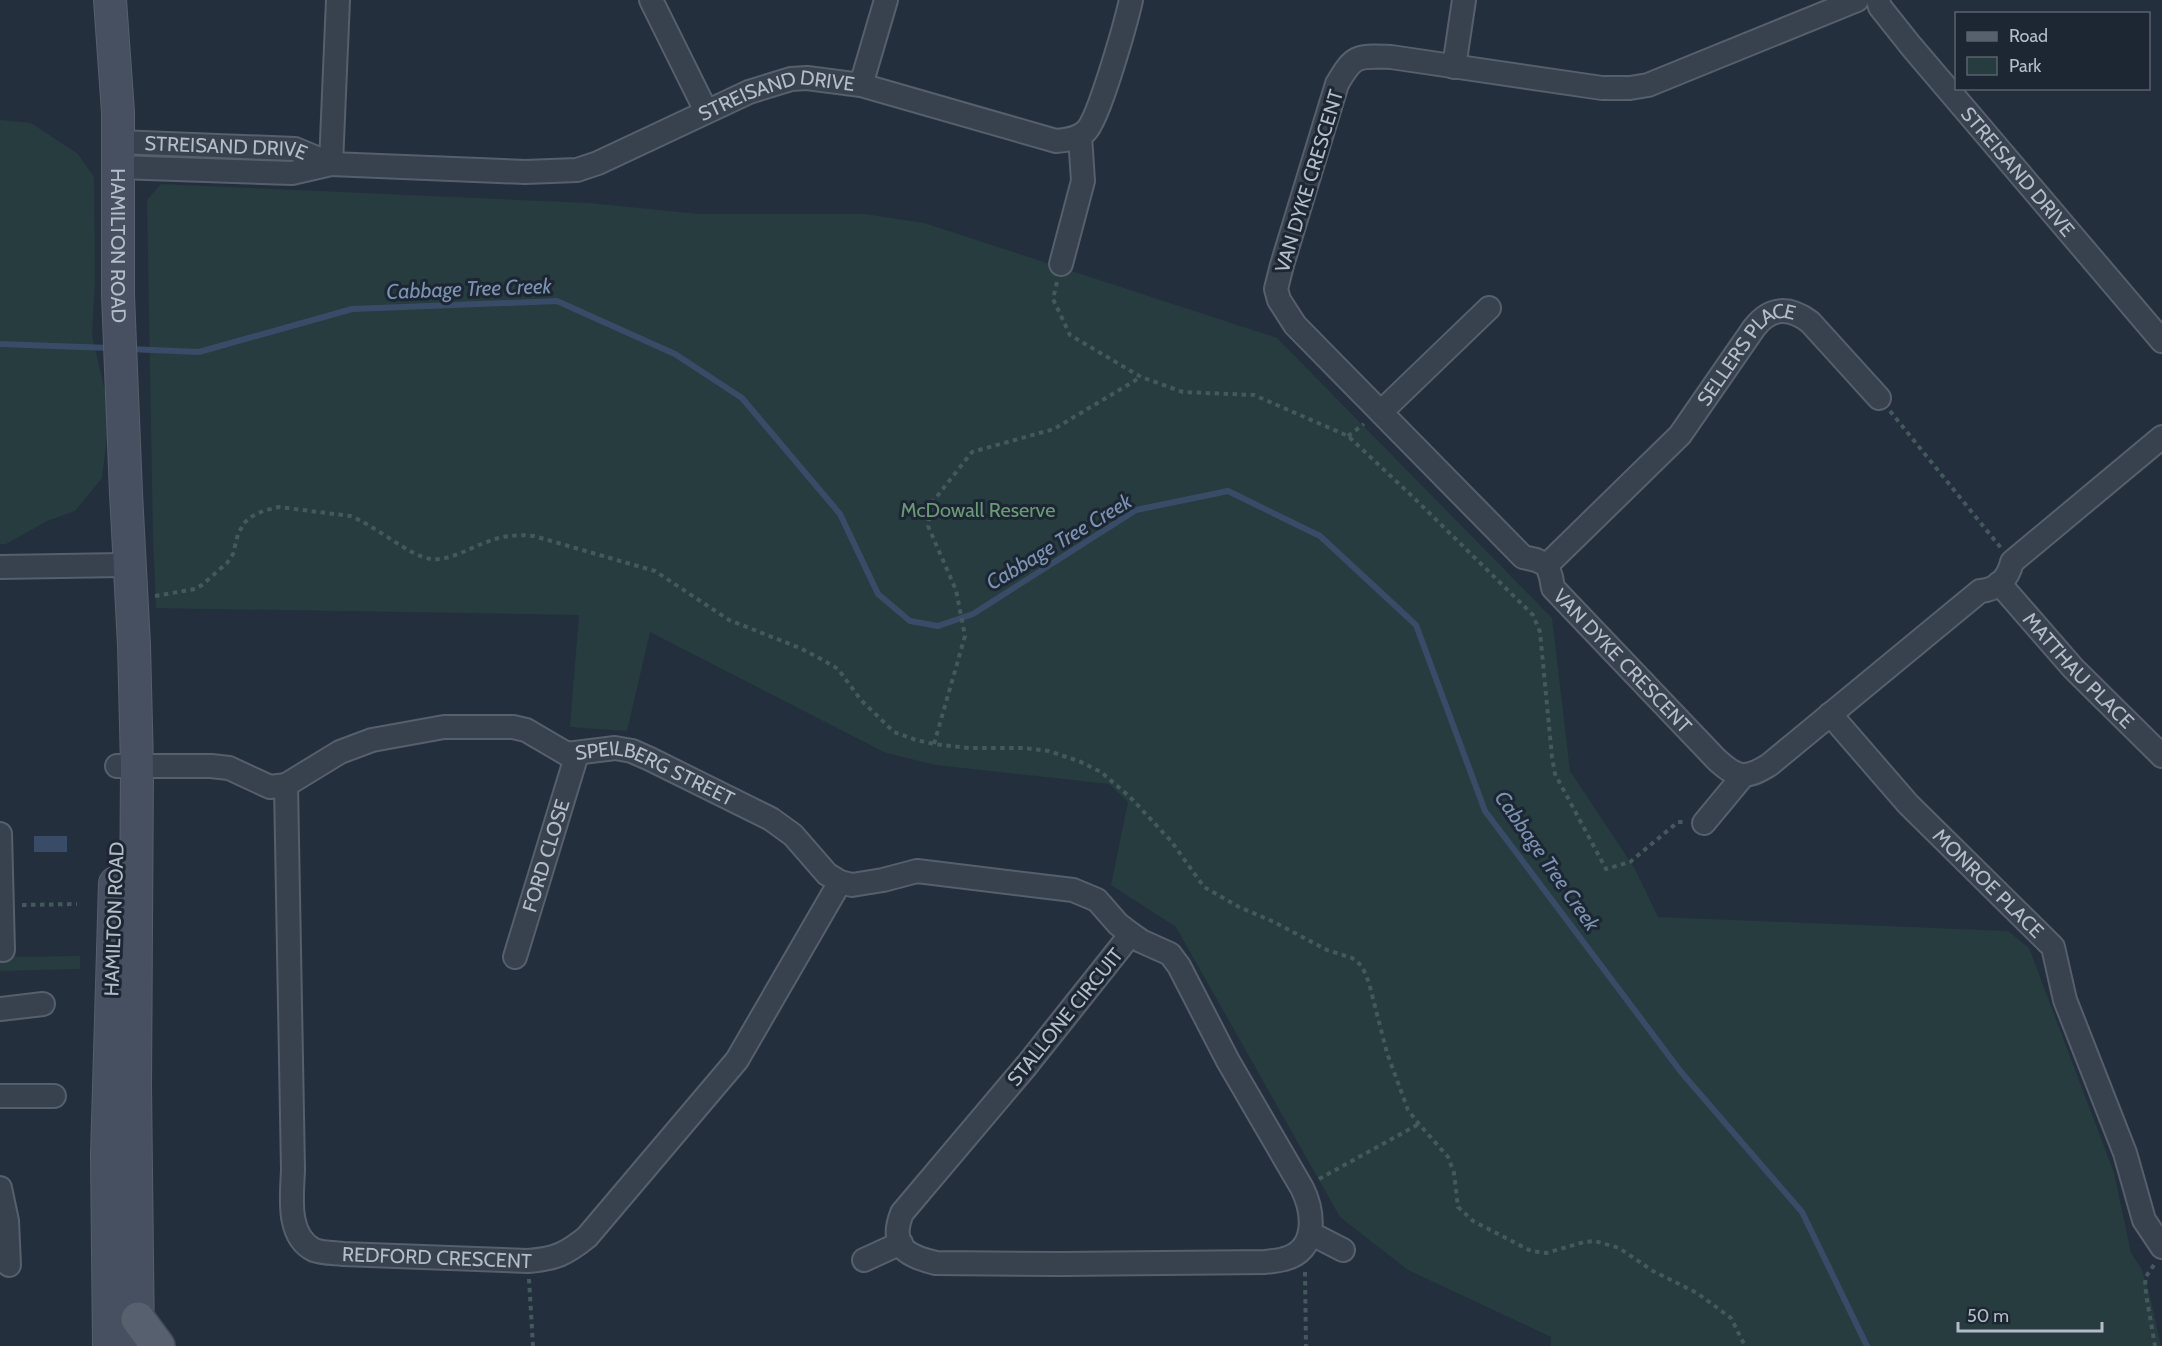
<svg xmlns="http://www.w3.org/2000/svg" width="2162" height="1346" font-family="Cabin,sans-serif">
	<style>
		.green { fill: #263c3f }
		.water { fill: #394c67 }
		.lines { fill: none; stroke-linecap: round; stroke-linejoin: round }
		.stream { stroke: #394c67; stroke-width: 6 }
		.street-casing { stroke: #565f6c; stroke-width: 26 }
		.secondary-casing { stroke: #565f6c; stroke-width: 34 }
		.primary-casing { stroke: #414a57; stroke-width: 36 }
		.path { stroke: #44595c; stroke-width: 4; stroke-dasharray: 4.5 4.5; stroke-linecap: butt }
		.street { stroke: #38414e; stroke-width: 22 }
		.secondary { stroke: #465061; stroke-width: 32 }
		.primary { stroke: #56606e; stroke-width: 33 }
		.labels { text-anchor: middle; stroke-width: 6; stroke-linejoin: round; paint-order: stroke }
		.street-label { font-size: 20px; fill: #b4bcc9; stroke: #1d2633 }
		.park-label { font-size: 20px; fill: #6b9a76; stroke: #1d2633 }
		.water-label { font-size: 21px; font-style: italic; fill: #7c92b1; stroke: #1d2633 }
	</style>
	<rect width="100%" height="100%" fill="#242f3e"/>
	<path class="green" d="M0,120L31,123L78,154L94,177L95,283L92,336L110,412L102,478L75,511L47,521L6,544H0Z
		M161,184L589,203L699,214H864L924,223L1277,338L1552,618L1570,771L1635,869L1658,917L2008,931L2029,948L2114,1173L2131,1253L2141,1268L2149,1292L2161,1346H1551V1337L1408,1270L1340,1217L1176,927L1111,885L1128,802L1109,784L936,765L886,753L650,632L627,731L570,727L579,615L156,608L153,538L147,200Z
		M80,956V969L0,971V957Z"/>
	<path class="water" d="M34,836H67V852H34Z"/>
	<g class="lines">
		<path class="stream" d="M0,344L110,348
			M129,349L199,352L352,309L557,301L675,354L742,398L840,514L878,594L910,621L938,626L973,614L1136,510L1228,491L1320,536L1416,625L1485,811L1681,1072L1802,1212L1867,1346"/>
		<defs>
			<g id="street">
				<path d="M651,0L706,111"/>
				<path id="s1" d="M1857,0L1648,85L1630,88H1602L1391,57C1358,56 1354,54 1337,84L1282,265L1276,289L1279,300L1295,325L1523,557L1536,560L1547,565L1551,577L1553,588L1717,760C1737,778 1745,780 1769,765L1980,591C1997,590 2008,579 2012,562L2162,437"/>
				<path id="s2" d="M1878,0L1880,7L1911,46L2162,341"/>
				<path d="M1454,67L1464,0"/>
				<path d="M861,85L886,0"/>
				<path id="s3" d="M118,142L295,149L331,164"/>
				<path d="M331,164L338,0"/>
				<path id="s4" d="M118,167L292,173L331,164L525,172L577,170L598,163L749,92L791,79L807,78L861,85L1056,141C1066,140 1078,139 1086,131C1099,119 1126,22 1131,0"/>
				<path d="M1061,264L1083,181L1080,136"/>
				<path d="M1382,411L1489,308"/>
				<path id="s5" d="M1547,565L1680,435L1754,328C1771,306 1790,307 1810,322L1879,398"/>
				<path d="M0,567L122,565"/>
				<path id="s6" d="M1999,583L2073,668L2162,756"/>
				<path id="s7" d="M1830,714L1908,804L2053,947L2065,1000L2125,1153L2144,1220L2162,1247"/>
				<path id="s8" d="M117,766H211L229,768L270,787L286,785L340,752L372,740L444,727H513L526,730L567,754L615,748L632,751L650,759L771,819L793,835L827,874L840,882L852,885L883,880L917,871L1073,890L1097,900L1118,924L1131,934"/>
				<path id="s9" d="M286,785L293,1170C292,1195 286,1236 314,1250C322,1253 334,1253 343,1254L528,1261C555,1259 566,1254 587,1237L737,1060L840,882"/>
				<path d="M1704,823L1743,776"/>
				<path d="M0,834L3,950"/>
				<path d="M1131,934L1141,941L1170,954L1179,966L1228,1061L1302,1188C1314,1212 1318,1251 1284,1259C1278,1261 1271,1261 1265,1262L1062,1264L936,1263C906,1256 889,1246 902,1213L1027,1065Z"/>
				<path id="s10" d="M515,957L577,754"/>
				<path d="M0,1009L43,1004"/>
				<path d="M0,1096H54"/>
				<path d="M0,1188L7,1221L9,1265"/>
				<path d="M1310,1233L1343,1250"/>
				<path d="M864,1260L901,1243"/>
			</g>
			<g id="secondary">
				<path id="s11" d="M110,0L118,112V295L126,493L134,645L137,766L135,1085L138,1345"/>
				<path d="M109,1346L107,1155L115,883"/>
			</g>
			<path id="primary" d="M138,1319L158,1346"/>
		</defs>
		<use href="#street" class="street-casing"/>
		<use href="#secondary" class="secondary-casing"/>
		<use href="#primary" class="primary-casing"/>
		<path class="path" d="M1057,282L1053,299L1070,335L1141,377L1183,392L1254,395L1348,436L1413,497L1533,615L1540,632L1552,757L1555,774L1606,869L1630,862L1678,822H1685
			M1890,411L2001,548
			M1348,436L1364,424
			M155,596L195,589L202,585L227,563L233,554L238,534L244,523L251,517L263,511L279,507L350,516C375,525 409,556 431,559C449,561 468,549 484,543C501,536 516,534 534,536L655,571L729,620L800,648L823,660L838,669L861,700L894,732L916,740L934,744L969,748H1024L1049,751L1081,762L1101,772L1130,797L1171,841L1204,887L1239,907L1274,922L1327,950L1352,958L1362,966L1369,983L1387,1053L1408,1110L1419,1124L1448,1157L1454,1173L1458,1207L1473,1221L1531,1251L1546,1253L1584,1242L1595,1241L1619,1248L1653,1271L1697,1293L1731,1318L1745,1346
			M934,744L965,636L956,590L928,526L931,504L972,452L1054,429L1141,377
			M22,905L77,904
			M1319,1179L1419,1124
			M2154,1265L2145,1278L2146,1294L2155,1346
			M1305,1272L1306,1346
			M529,1279L533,1346"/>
		<use href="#street" class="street"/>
		<use href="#secondary" class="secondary"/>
		<use href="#primary" class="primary"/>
	</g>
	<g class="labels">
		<g class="street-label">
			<text dy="7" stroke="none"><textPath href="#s4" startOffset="676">STREISAND DRIVE</textPath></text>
			<text dy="7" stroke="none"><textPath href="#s3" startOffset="108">STREISAND DRIVE</textPath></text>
			<text dy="7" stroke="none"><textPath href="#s2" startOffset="222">STREISAND DRIVE</textPath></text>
			<text transform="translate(1309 181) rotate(-73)" y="7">VAN DYKE CRESCENT</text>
			<text dy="7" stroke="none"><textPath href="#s11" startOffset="246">HAMILTON ROAD</textPath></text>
			<text dy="7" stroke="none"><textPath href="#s5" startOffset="294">SELLERS PLACE</textPath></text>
			<text dy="7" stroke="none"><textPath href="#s1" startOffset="1282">VAN DYKE CRESCENT</textPath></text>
			<text dy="7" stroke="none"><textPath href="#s6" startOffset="118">MATTHAU PLACE</textPath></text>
			<text dy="7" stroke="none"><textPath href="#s8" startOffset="567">SPEILBERG STREET</textPath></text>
			<text dy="7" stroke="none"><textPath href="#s10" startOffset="106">FORD CLOSE</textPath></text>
			<text dy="7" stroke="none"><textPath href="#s7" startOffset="232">MONROE PLACE</textPath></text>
			<text transform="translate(114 919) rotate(-88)" y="7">HAMILTON ROAD</text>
			<text transform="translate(1065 1017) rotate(-51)" y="7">STALLONE CIRCUIT</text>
			<text dy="7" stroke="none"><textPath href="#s9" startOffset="596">REDFORD CRESCENT</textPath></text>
		</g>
		<g class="park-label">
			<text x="978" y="517">McDowall Reserve</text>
		</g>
		<g class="water-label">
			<text transform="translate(469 289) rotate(-2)" y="7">Cabbage Tree Creek</text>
			<text transform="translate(1059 542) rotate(-31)" y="7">Cabbage Tree Creek</text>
			<text transform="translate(1547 861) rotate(55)" y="7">Cabbage Tree Creek</text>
		</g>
	</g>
	<rect x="1955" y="12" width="195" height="78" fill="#1d2633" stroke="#59626f" stroke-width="1.5"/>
	<rect x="1967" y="32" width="30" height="9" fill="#56606e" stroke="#59626f" stroke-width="1.5"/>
	<text x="2009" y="42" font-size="18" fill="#b4bcc9">Road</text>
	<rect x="1967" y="57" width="30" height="18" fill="#263c3f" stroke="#59626f" stroke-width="1.5"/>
	<text x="2009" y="72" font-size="18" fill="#b4bcc9">Park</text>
	<path d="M1958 1322v9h144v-9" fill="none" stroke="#b4bcc9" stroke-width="3"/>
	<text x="1967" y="1322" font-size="18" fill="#b4bcc9" stroke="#1d2633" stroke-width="4.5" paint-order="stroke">50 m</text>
</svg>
